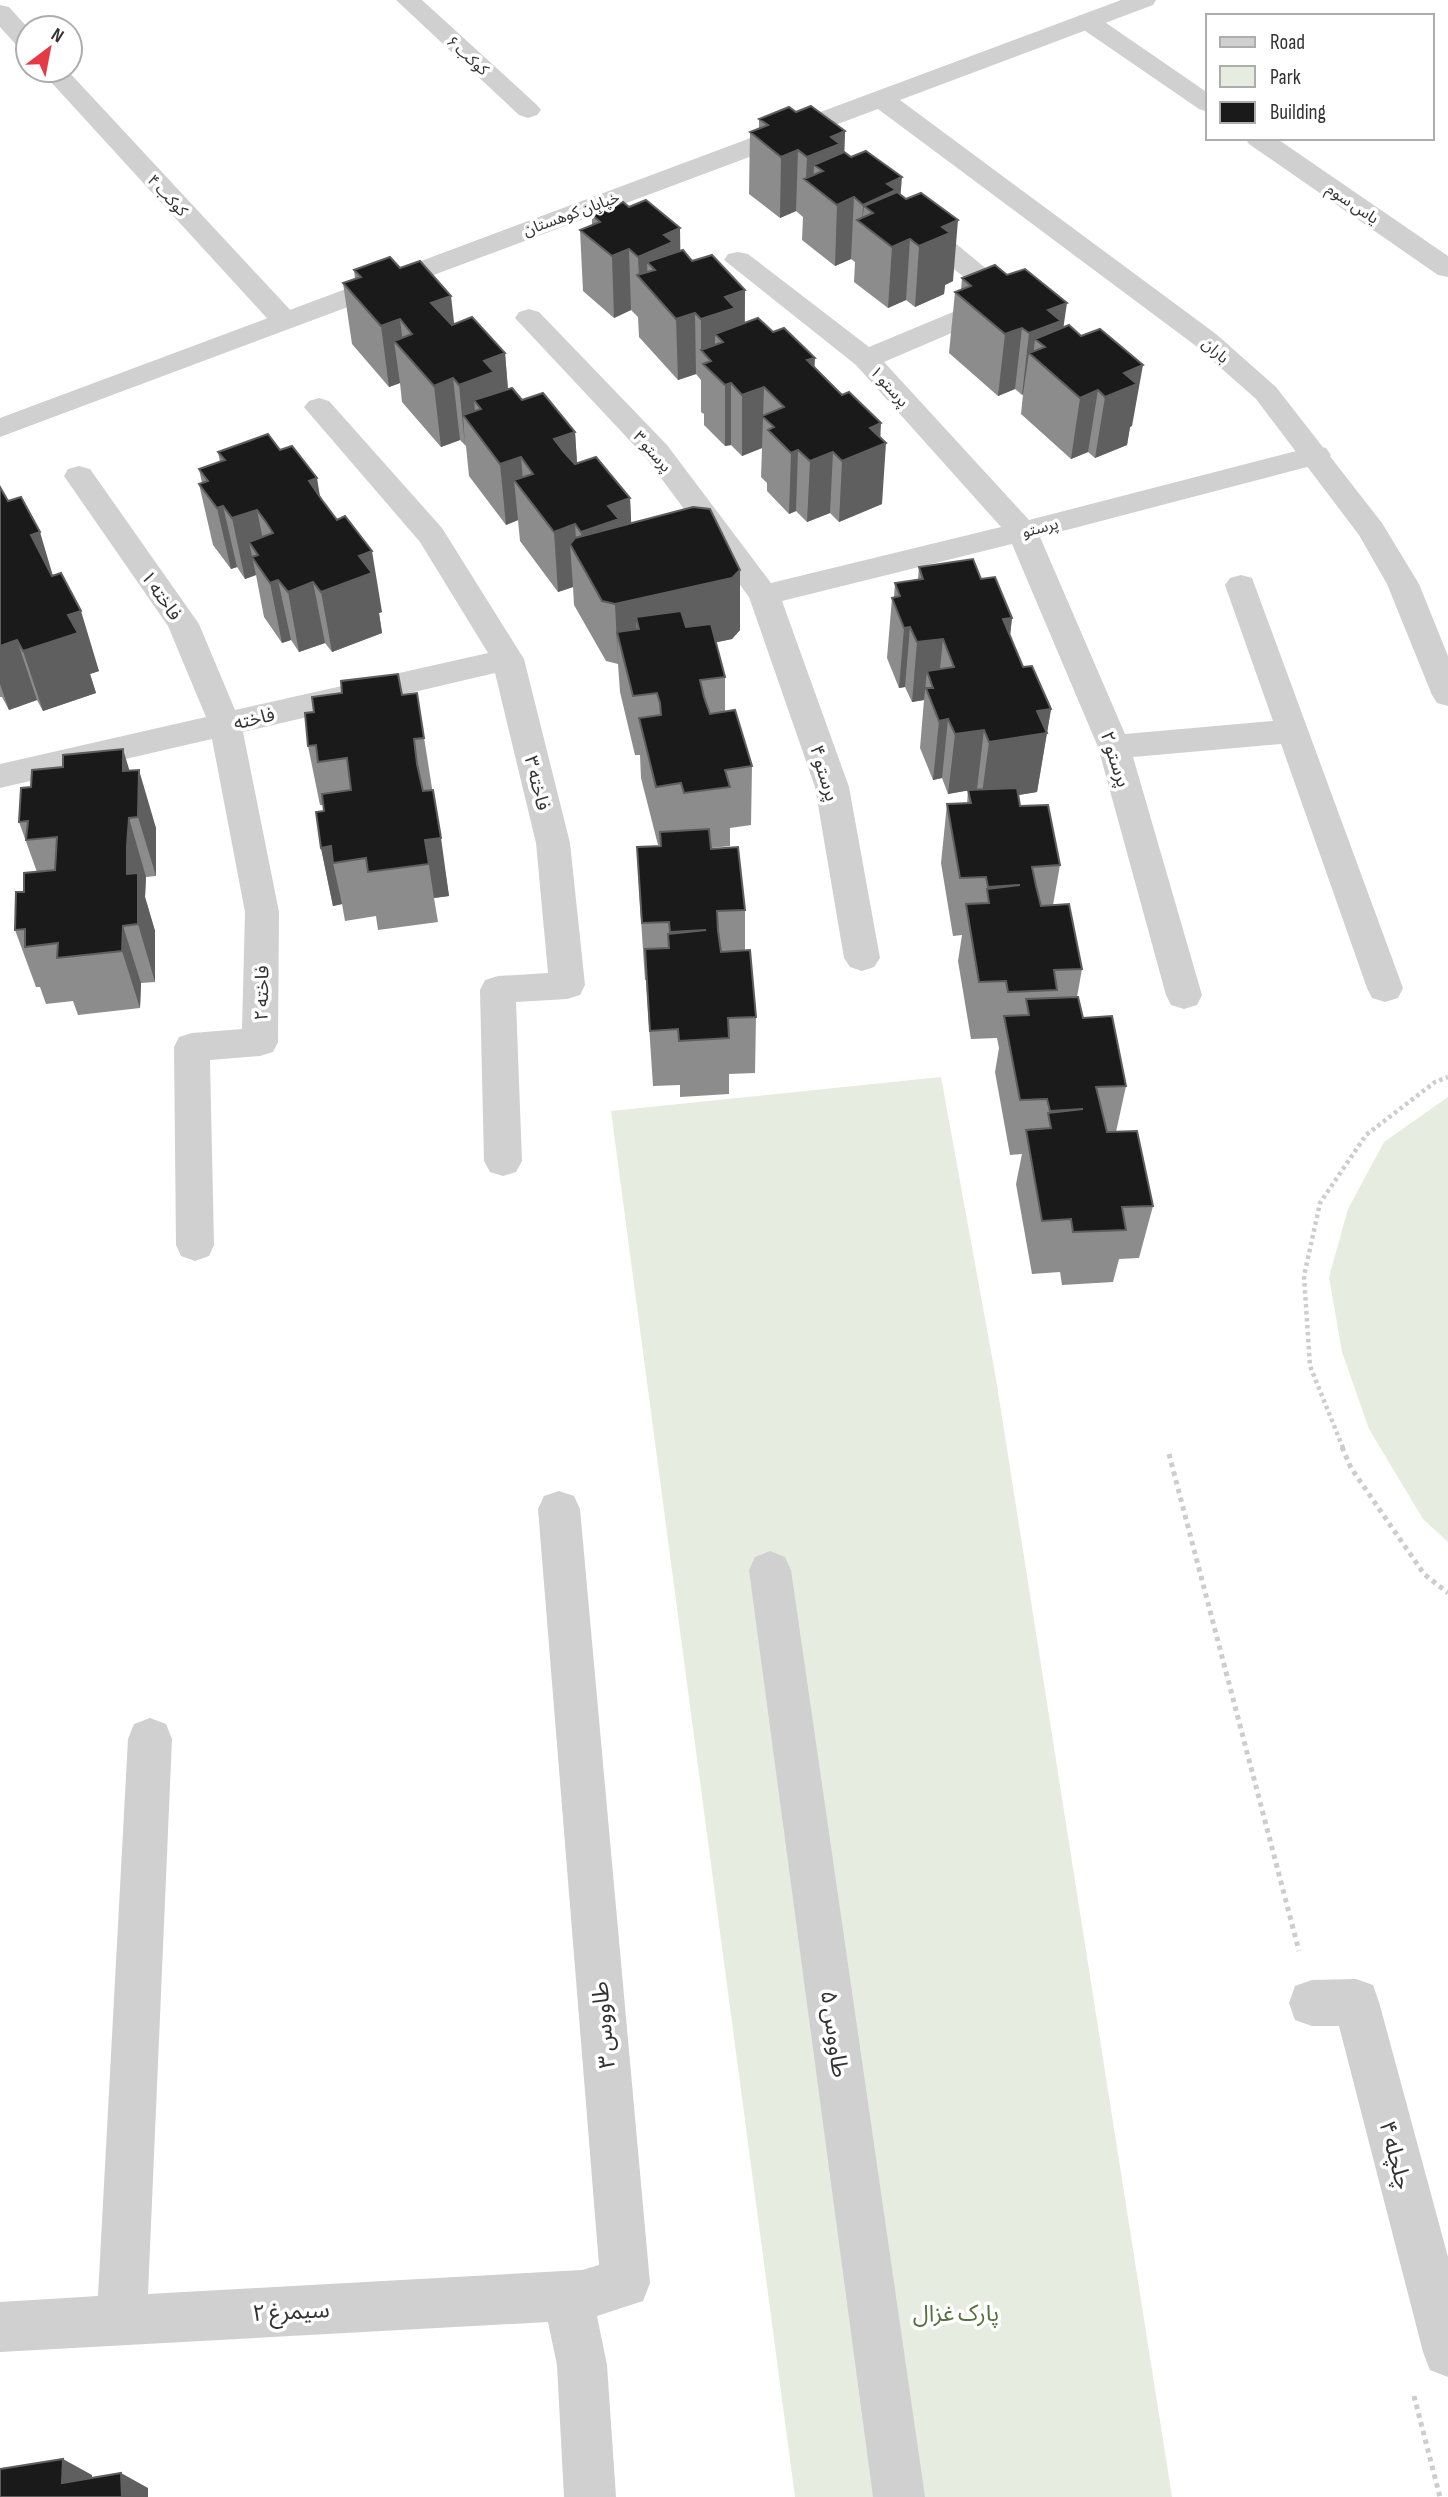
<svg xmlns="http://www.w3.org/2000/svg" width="1448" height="2497" font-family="'Sofia Sans Condensed','Noto Sans Arabic',sans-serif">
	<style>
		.green { fill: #e6ecdf }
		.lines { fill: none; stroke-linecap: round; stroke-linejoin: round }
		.path-far1 { stroke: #cdcdcd; stroke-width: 4.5; stroke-dasharray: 3.5 3.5; stroke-linecap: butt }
		.path { stroke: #cdcdcd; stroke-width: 5; stroke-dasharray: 4.5 4.5; stroke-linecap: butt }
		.minor { fill: #d0d0d0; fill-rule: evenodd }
		.tertiary { fill: #d0d0d0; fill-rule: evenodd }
		.wall { fill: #8c8c8c }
		.shaded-wall { fill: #5f5f5f }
		.building { fill: #1a1a1a; stroke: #5f5f5f; stroke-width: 2 }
		.labels { text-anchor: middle; stroke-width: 7; stroke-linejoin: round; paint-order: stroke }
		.far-street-label { font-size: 16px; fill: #333; stroke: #fff }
		.street-label { font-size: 19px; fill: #333; stroke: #fff }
		.near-street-label { font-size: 23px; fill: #333; stroke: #fff }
		.near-park-label { font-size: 23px; fill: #56703f; stroke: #fff }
	</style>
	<rect width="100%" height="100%" fill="#fff"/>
	<path class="green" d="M941,1077L996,1379L1172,2497H795L611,1111Z
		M1448,1097V1542L1423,1519L1369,1429L1342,1352L1329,1277L1348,1209L1384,1142Z"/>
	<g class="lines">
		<path class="path-far1" d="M1343,1448L1310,1366L1304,1276L1320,1203L1366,1135L1435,1082L1448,1077"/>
		<path class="path" d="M1342,1447L1351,1468L1424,1574L1448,1593
			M1169,1454L1299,1951
			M1414,2396L1440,2497"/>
		<path class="minor" d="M396,0H422L537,105L541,110L537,115L528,118L519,115Z
			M0,5L9,7L28,28V51L19,48L0,27Z
			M1087,14L1096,16L1208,93V112L1199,109L1078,26L1075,21L1078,16Z
			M40,70H67L294,314L298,320L294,326L284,329L274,326Z
			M1245,138H1276L1448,256V277L1438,275L1249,144Z
			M915,216L925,218L1030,305L1026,311L1016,313L1005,310L884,362L1029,520L1316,446L1326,448L1331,455L1326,462L1040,537L1125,734L1273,721L1225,585L1230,578L1241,575L1252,578L1403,988L1398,998L1385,1002L1372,998L1367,988L1281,744L1133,757L1202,995L1197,1005L1184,1009L1171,1005L1166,995L1098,747L1012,544L782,601L849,787L880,958L874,967L862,971L850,967L844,958L815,787L749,597L647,459L515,318L519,312L529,309L539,312L667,445L771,583L1001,527L856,365L724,260L728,254L738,252L748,254L869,347L989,297L905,230L901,224L905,218Z
			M319,398L329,401L442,528L524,659L570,843L585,985L580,995L567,999L516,1002L522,1161L516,1172L503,1176L490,1172L484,1161L480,990L485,980L498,976L548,973L536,843L495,673L243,732L279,912L278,1042L273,1052L260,1056L210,1060L214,1245L209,1256L195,1261L181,1256L176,1245L174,1047L179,1037L192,1033L242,1029L245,912L212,739L0,788V764L206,717L168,626L64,476L68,469L79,466L90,469L199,624L235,710L488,653L420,542L309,413L304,407L309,401Z
			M559,1491L574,1496L580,1509L650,2283L643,2301L597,2316L607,2365L616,2497H564L557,2365L548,2322L0,2352V2302L98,2296L128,1739L134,1724L150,1718L166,1724L172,1739L148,2294L582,2270L599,2265L538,1509L544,1496Z
			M770,1551L785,1557L791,1570L925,2497H873L749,1570L755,1557Z
			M1356,1979L1373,1985L1379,2002L1448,2257V2377L1430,2370L1423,2352L1339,2026H1312L1295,2020L1289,2003L1295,1986L1312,1980Z"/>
		<path class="tertiary" d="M1121,0H1156L1153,5L900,100L1216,334L1276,387L1382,523L1419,584L1448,656V706L1437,703L1432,695L1387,584L1359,535L1256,399L1196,346L878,109L0,437V418Z"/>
	</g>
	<path class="wall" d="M796,112L845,131L844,153L900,194L953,281L945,285L944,294L915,307L906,300L888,308L854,282L855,262L851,259L835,266L802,240L803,217L796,211L780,218L749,194L750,132L759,129V119Z
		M629,207L680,228V251L692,261L745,290V323L773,332L814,368L880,437L882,504L839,522L830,513L807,522L796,511L789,514L767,491V483L761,477L762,448L742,456L731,445L725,446L704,425V414L701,412V380L696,374L678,380L639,337L638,317L631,310L614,318L583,291L580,230L592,225V215Z
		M354,270L505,353L508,389L522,400L575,432L577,464L630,498L631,523L740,570V630L732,639L716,642L725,677V712L752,766L751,825L730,828V846L711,848L745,910V950L756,1017L755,1073L729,1074V1094L680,1097V1085L653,1086L646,980H645L640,905L637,847L660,846V845H658L641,778L640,755H635L620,692L618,664L606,661L574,605L573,587L558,592L520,541L518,520L506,525L469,476L466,446L460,440L441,447L402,402L400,383L389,387L352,344L343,283L355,279Z
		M962,278L1063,327L1132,426L1130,427L1127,445L1095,458L1088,452L1071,459L1021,414L1023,394L1022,395L1015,389L998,396L949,353L955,292L961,290Z
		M218,452L320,497L382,612L379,613L382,633L332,652L325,643L299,652L291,640L282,643L264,617L256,575L245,579L237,567L231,569L213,545L199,484L202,483L199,469L220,462Z
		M0,487L53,576L99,671L90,674L96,693L43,711L37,700L9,710L2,697H0Z
		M919,567L981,579L1012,618L1010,636L1023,667L1051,709L1037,792L1018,795L1020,806L1060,865L1053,905L1082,969L1077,997L1083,1018L1126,1086L1116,1132L1153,1206L1139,1258L1119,1259L1113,1282L1062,1285L1060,1272L1032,1274L1016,1184L1022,1154L1010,1155L995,1072L999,1048L997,1038L971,1039L958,961L962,935L953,936L941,863L947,804H967L968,790L948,794L942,778L933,780L920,748L924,700L912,702L905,687L899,688L887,658L892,598L894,597L895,583L918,579Z
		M417,693L449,896L434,898L438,922L378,930L376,916L345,921L342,904L333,906L321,848L324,811L323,805H320L308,746L402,695Z
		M63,767L129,770L156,828V876L146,877L145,897L155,931V982L141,983L140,1008L78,1015L73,1001L46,1004L40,987H36L15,930L24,892L37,872L19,822L31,787Z"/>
	<path class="shaded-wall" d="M845,131L843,192L823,171L814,165L813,186L806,180L807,157L831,137Z
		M798,150L796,211L780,218L781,157Z
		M902,177L897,238L910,239L906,300L888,308L892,247L873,213L864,206L862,224L863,205L887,184Z
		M854,197L851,259L835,266L837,205Z
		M958,220L953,281L945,285L944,294L915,307L919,246L942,227Z
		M680,228L681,290L647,262L648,288L639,277L638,257L664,235Z
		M629,249L631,310L614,318L612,256Z
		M745,290L744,352L723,342L715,334V375L711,361L701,351V319L725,297Z
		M451,296L458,357L431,303Z
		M1067,303L1058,364L1045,347L1035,339L1033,357L1029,353L1023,394L1022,395L1029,333L1048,310Z
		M695,313L696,374L678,380L676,319Z
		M400,319L404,352L394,341L400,383L389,387L381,326Z
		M1022,328L1015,389L998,396L1005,334Z
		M505,353L510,415L481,409L474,400L477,434L463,415L465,446L459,385L484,361Z
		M815,358L812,419L807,360Z
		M1143,365L1132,426L1130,427L1127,445L1095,458L1105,397L1124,373Z
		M453,378L460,440L441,447L434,386Z
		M731,383V445L725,446V385Z
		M764,387L762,448L742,456V395Z
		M1098,390L1088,452L1071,459L1080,398Z
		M881,423L880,445L886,443L882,504L839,522L842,461L870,428Z
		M575,432L579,493L554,439Z
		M798,450L796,511L789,514L791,453Z
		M833,452L830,513L807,522L810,461Z
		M521,457L524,493L514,480L518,520L506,525L500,464Z
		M317,478L327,539L309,481Z
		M630,498L633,559L583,566L581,532L608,506Z
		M223,506L237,567L231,569L217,508Z
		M257,510L269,570L249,542L256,575L245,579L232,518Z
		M575,524L577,556L570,544L573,587L558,592L554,532Z
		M40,532L58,593L31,535Z
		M372,551L382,612L379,613L382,633L332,652L321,592L359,556Z
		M740,570V630L732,639L640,659L639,629L636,617L638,660L617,632L618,664L615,604Z
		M278,580L291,640L282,643L270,583Z
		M313,582L325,643L299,652L288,592Z
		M81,611L99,671L90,674L96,693L43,711L23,651L68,615Z
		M1012,618L1005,678L1003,619Z
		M910,627L905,687L899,688L904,628Z
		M943,639L937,699L927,671L924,700L912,702L917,642Z
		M17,640L37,700L9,710L0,684V646Z
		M1051,709L1037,792L981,801L989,742L1037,711Z
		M948,719L942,778L933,780L939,721Z
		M984,730L977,789L948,794L955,734Z
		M123,749L139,802V770L156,828V876L138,817L123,771Z
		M129,818L146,877L145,897L155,931V982L138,924L127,874Z
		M441,838L449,896L434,898L425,840Z
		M331,846L333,863L342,904L333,906L321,848Z
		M123,926L141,983L140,1008L122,951Z
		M63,2459L92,2475V2497L62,2483Z
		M121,2473L148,2488V2497H122Z"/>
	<path class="building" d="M811,106L845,131L831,137L840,144L807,157L798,150L781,157L750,132L768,125L759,119L789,107L796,112Z
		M866,151L902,177L887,184L896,190L863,205L854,197L837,205L804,179L823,171L814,165L844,152L851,157Z
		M897,192L906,199L921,193L958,220L942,227L950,233L919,246L910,239L892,247L857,220L873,213L864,206Z
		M646,200L680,228L664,235L673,242L638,257L629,249L612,256L580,230L600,222L592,215L623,202L629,207Z
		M683,250L692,261L712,255L745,290L725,297L735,308L701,319L695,313L676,319L637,275L655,270L647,262Z
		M390,257L400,268L420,261L451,296L431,303L452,325L472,317L505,353L484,361L494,372L459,385L453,378L434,386L394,341L412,334L400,319L381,326L343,283L361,277L354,270Z
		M995,265L1007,275L1025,269L1067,303L1048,310L1061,321L1029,333L1022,328L1005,334L955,292L971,286L962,278Z
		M758,318L773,332L784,328L815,358L807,360L842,395L849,392L881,423L870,428L886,443L842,461L833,452L810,461L798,450L791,453L768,430L774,427L762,416L784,407L764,387L742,395L731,383L725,385L703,364L711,361L701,350L723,342L715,334Z
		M1069,325L1081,336L1100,329L1143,365L1124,373L1137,384L1105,397L1098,390L1080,398L1029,353L1045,347L1035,339Z
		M512,388L522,400L543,393L575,432L554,439L564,452L575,464L596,457L630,498L608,506L619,519L581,532L575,524L554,532L514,480L533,474L521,457L500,464L463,415L481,409L474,400Z
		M268,434L280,450L292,446L317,478L309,481L322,500L337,520L345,516L372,551L359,556L372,573L321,592L313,582L288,592L278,580L270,583L252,557L258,555L249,542L273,533L266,522L257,510L232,518L223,506L217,508L199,484L208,481L199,469L225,460L218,452Z
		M0,487L8,501L21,497L40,532L31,535L52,576L61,573L81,611L68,615L78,633L23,651L17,640L0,646Z
		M693,507L710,509L740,570L732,578L615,604L602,601L570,544L575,538Z
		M973,559L981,579L995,577L1012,618L1003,619L1023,667L1032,666L1051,709L1037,711L1047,733L989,742L984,730L955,734L948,719L939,721L926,688H933L927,671L954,667L943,639L917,642L910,627L904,628L892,598L900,596L895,583L923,579L919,567Z
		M681,611L686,627L711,624L725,677L700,680L704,697L710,714L735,710L752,766L725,770L730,787L684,793L681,783L656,787L639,718L661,715L660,703L657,693L633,696L617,632L639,629L636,617Z
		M398,674L402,695L417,693L424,738L414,739L417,764L423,791L433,790L441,838L425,840L429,864L368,872L366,858L333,863L331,846L321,848L316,812L324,811L322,794L351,790L347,758L318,762L316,745L308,746L305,713L314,712L312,697L342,693L341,681Z
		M123,749V771L139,770L138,817L129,818L127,846V874L138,873V924L123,926L122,951L57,958L58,943L25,947V929L15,930L16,892H24V873L55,870L57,837L26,840L28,821L19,822L21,788L31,787L32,770L63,767V755Z
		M1017,788L1020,806L1048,805L1060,865L1032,867L1036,886L1041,906L1069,904L1082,969L1054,970L1057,990L1008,992L1006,981L979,982L966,904L989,903L987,889L1020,885L988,887L986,877L960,878L947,804L971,803L968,790Z
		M709,829L711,849L738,847L745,910L717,911L718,931L721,952L750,950L756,1017L728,1018L729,1038L679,1041L678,1029L650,1031L645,949L669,948L668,934L706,930L670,932L669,922L642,923L637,847L661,846L660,832Z
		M1078,997L1083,1018L1112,1016L1126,1086L1096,1087L1107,1132L1137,1131L1153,1206L1122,1207L1126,1230L1073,1232L1071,1219L1042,1221L1026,1130L1051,1128L1048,1113L1083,1109L1050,1111L1047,1099L1020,1100L1004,1016L1029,1015L1026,999Z
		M63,2459L62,2483L121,2473L122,2497H0V2469Z"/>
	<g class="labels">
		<g class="far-street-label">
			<text transform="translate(468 55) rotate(42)" y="6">کوکب ۶</text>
			<text transform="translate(168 195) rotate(47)" y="6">کوکب ۴</text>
			<text transform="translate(1353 203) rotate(34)" y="6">یاس سوم</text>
			<text transform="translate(571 213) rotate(-20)" y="6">خیابان کوهستان</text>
			<text transform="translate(1216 350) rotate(41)" y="6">باران</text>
			<text transform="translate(890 386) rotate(48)" y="6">پرستو ۱</text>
			<text transform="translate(653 451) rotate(49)" y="6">پرستو ۳</text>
			<text transform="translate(1040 527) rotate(-15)" y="6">پرستو</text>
		</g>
		<g class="street-label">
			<text transform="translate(162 595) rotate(55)" y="7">فاخته ۱</text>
			<text transform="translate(254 718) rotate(-13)" y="7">فاخته</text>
			<text transform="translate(1116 759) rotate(72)" y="7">پرستو ۲</text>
			<text transform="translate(825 773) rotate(73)" y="7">پرستو ۴</text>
			<text transform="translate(538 783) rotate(76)" y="7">فاخته ۳</text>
			<text transform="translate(261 993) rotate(-89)" y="7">فاخته ۲</text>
		</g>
		<g class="near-street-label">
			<text transform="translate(603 2025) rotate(-95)" y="8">طاووس ۳</text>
			<text transform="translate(835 2034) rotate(82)" y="8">طاووس ۵</text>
			<text transform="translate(1396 2155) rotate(75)" y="8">چلچله ۴</text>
			<text transform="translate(291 2311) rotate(-3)" y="8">سیمرغ ۲</text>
		</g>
		<g class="near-park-label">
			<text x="956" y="2321">پارک غزال</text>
		</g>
	</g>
	<rect x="1206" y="14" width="228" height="126" fill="#ffffff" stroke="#adadad" stroke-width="2"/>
	<rect x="1220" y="37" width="35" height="10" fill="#d0d0d0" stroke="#adadad" stroke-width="2"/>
	<text x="1270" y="49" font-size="21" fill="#333333">Road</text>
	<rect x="1220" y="66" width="35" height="21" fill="#e6ecdf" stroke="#adadad" stroke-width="2"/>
	<text x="1270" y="84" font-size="21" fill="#333333">Park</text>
	<rect x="1220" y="102" width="35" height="21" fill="#1a1a1a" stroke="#adadad" stroke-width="2"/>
	<text x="1270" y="119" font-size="21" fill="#333333">Building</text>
	<g transform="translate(49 49) rotate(32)"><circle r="33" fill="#ffffff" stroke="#adadad" stroke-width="2"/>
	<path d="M0-5L12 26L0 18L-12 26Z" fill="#e63946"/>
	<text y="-10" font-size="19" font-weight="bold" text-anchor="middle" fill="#333333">N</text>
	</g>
</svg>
